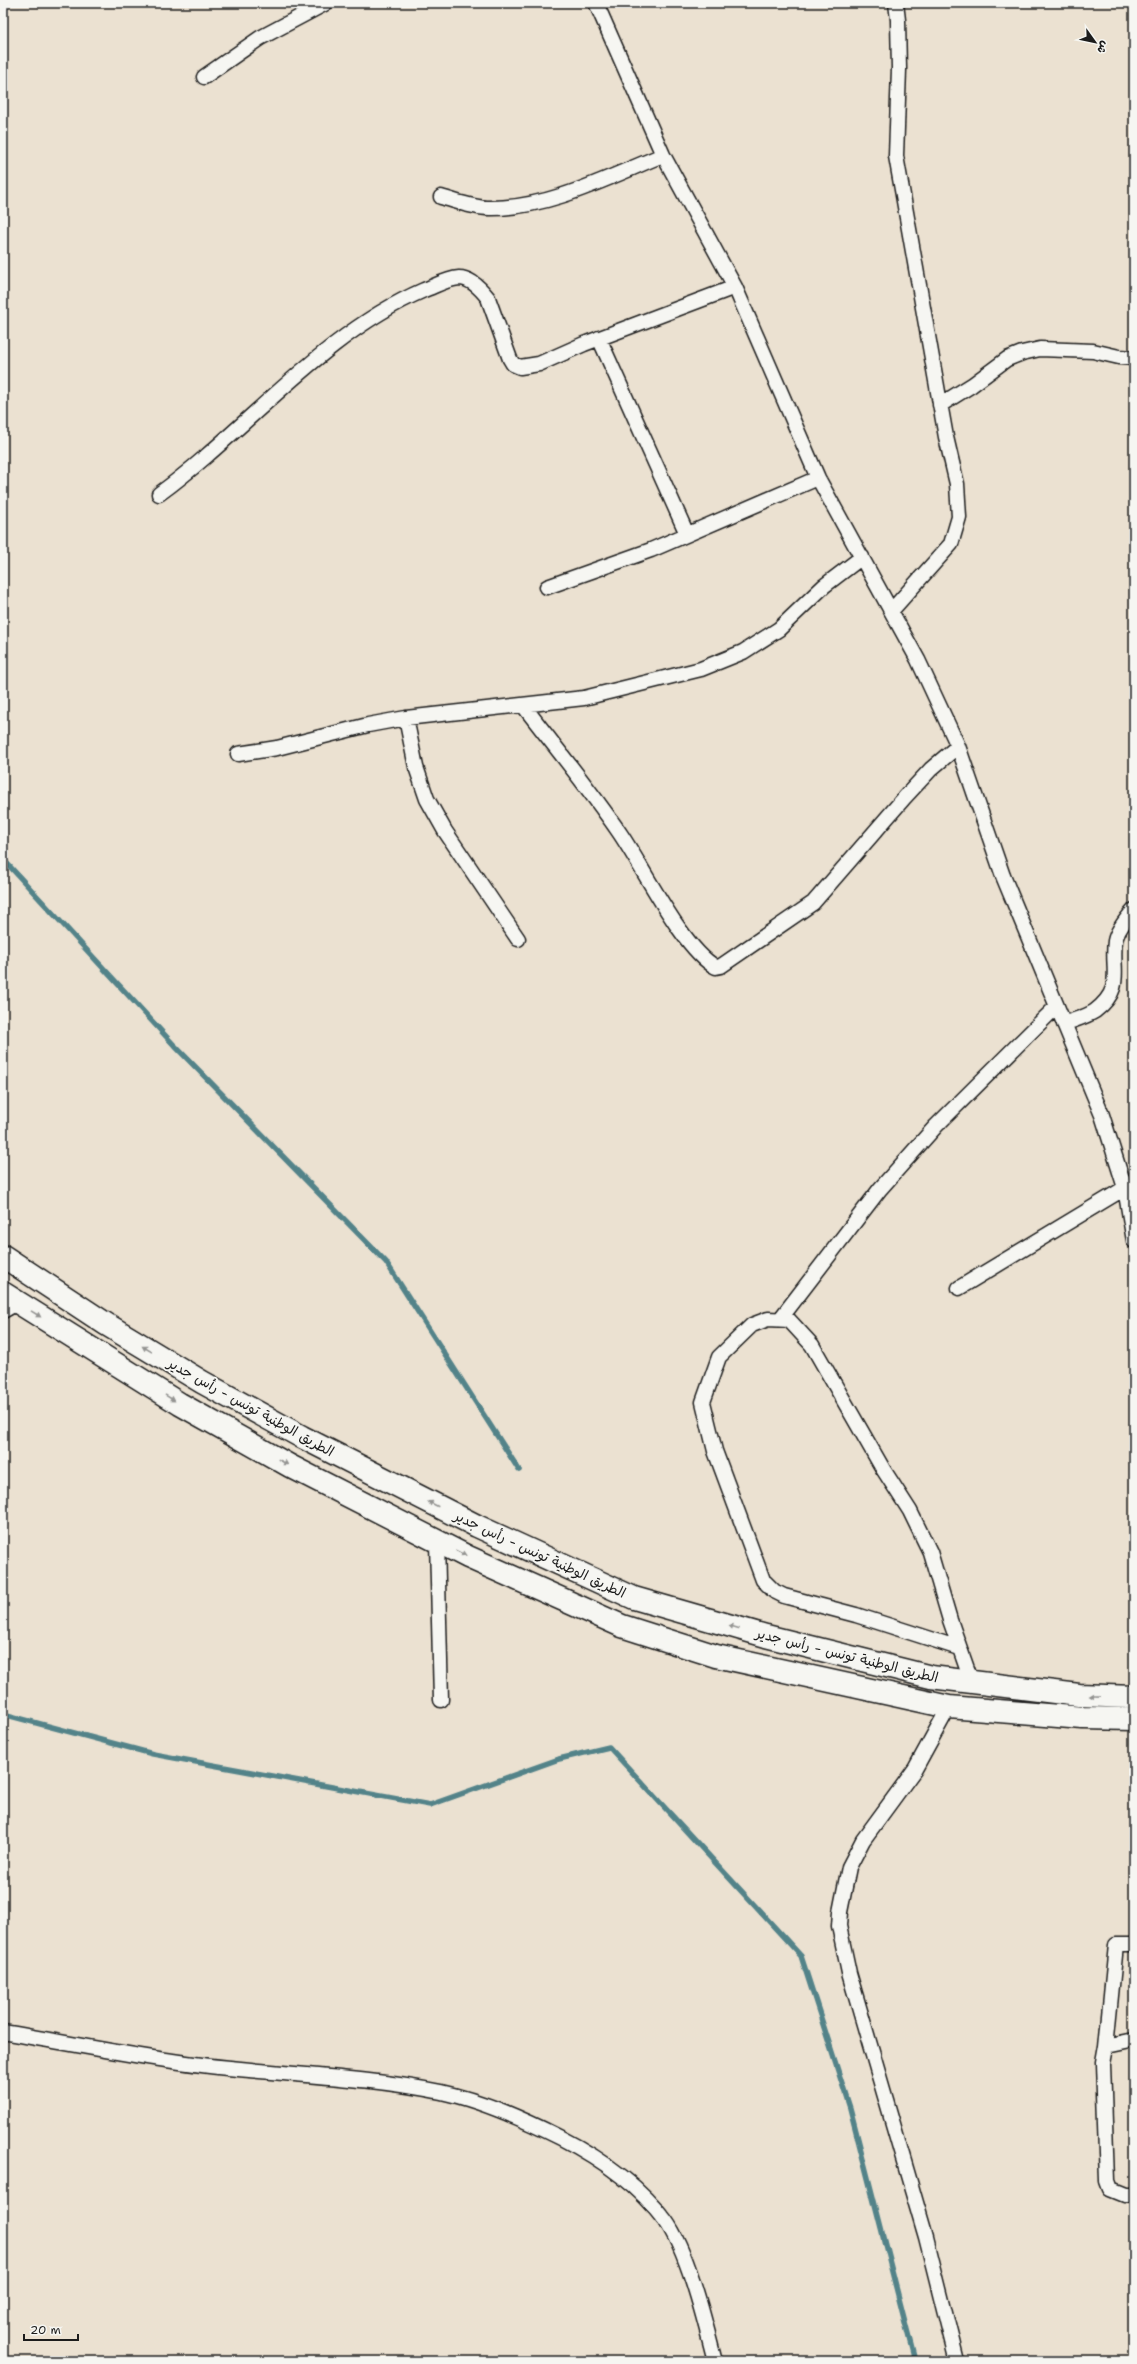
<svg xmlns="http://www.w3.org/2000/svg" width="1137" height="2364" font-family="'Shantell Sans','Playpen Sans Arabic',sans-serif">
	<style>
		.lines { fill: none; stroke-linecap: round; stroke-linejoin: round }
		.stream { stroke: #538389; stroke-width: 5.5 }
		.street-casing { stroke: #1c1c1c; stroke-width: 17 }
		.primary-casing { stroke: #1c1c1c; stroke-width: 25 }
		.street { stroke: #f6f6f2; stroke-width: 14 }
		.primary { stroke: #f6f6f2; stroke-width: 22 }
		.oneway { fill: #949492 }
		.labels { text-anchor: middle; stroke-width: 3.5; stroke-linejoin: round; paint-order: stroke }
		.street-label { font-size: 14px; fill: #1c1c1c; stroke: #f6f6f2 }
	</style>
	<rect width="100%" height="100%" fill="#ebe1d1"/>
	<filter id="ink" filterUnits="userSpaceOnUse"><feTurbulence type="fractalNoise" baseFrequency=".025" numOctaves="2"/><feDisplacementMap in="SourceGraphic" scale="8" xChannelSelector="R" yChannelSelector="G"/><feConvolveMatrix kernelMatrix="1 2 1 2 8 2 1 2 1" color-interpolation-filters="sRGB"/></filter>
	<g filter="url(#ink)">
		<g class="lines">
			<path class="stream" d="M3,859L174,1045L386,1262L519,1470
				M3,1714L153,1754L430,1805L559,1759L609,1747L801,1956L850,2108L915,2361"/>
			<defs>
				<path id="street" d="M596,3L663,155L735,287L818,478L918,660L958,746L1003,876L1102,1115L1125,1188L1134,1241
					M204,77L260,38L326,3
					M441,197C456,201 473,208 489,208C548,209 609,177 663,155
					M599,338L687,534
					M940,405L972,385L1007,359L1022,353L1040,349L1093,351L1119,357L1134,358
					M159,494C248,429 322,334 424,290C435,286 447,279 459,278C471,278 481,289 488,298L510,359L513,364L520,367L539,364L584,344L735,287
					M547,587L651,550L818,478
					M892,610L951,544L959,517L957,484L946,437L896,156L899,69L898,20L896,3
					M523,705C555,747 589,788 619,832C642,865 683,950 716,967L721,966L813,903L905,797L931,769L958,746
					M406,718L416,767L427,799L445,831L518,939
					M238,754L277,748L368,725L406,718L584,698L701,669L743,652L779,629L824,586L862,557
					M1064,1024C1073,1020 1086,1017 1095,1011C1125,988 1111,970 1115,941C1117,930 1127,918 1134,910
					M959,1288L1125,1188
					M3,1311L17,1303
					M781,1318L880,1189L936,1126L1056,1007
					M437,1542L441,1700
					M959,1648L856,1615L784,1596L774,1591L763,1580L715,1451L703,1402L719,1357L752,1325L768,1319L789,1320L812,1345L883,1469L910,1511L930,1552L950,1620L972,1683
					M949,1707L915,1769L863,1840L849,1867L840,1912L839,1926L849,1973L926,2237L957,2361
					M1134,1945H1116L1106,2046L1134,2040
					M3,2032C69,2043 135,2057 202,2065C282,2075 362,2076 441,2092C483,2101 523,2119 561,2138C600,2158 638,2184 665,2220C688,2251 705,2322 715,2361
					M1106,2046L1103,2063L1107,2181L1110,2189L1125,2195H1134"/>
				<path id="primary" d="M3,1256L106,1324L202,1382L302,1437L477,1526L634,1598L766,1636L931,1677L1079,1695L1134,1697
					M3,1293L180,1404L290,1466L468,1557L622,1626L716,1656L949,1707L1083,1718L1134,1719"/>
			</defs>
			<use href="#street" class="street-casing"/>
			<use href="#primary" class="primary-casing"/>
			<use href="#street" class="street"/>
			<use href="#primary" class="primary"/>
		</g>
		<defs><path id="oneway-solid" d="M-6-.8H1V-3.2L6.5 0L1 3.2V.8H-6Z"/></defs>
		<g class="oneway">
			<use href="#oneway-solid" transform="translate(36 1314) rotate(32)"/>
			<use href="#oneway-solid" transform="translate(147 1349) rotate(-149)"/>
			<use href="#oneway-solid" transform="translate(170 1398) rotate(32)"/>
			<use href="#oneway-solid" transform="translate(283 1462) rotate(29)"/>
			<use href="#oneway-solid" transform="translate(433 1504) rotate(-153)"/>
			<use href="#oneway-solid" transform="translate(461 1553) rotate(26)"/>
			<use href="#oneway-solid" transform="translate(734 1627) rotate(-164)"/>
			<use href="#oneway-solid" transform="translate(1095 1696) rotate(-179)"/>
		</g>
	</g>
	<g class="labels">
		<g class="street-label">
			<text transform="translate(251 1407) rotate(29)" y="5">الطريق الوطنية تونس - رأس جدير</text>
			<text transform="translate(540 1554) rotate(25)" y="5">الطريق الوطنية تونس - رأس جدير</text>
			<text transform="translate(847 1655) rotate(14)" y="5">الطريق الوطنية تونس - رأس جدير</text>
		</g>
	</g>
	<rect width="1137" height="2364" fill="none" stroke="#f6f6f2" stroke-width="16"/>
	<rect x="8" y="8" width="1121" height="2348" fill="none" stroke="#1c1c1c" stroke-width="1.5" filter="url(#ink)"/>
	<g transform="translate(1095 42) rotate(123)" stroke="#f6f6f2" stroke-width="3" paint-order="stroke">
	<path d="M0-3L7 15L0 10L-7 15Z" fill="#1c1c1c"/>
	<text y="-6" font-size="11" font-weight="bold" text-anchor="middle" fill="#1c1c1c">ش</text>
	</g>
	<path d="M24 2334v6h54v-6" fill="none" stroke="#1c1c1c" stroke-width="2"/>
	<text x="30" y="2334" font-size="12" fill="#1c1c1c" stroke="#f6f6f2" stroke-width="3" paint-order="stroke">20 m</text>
</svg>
